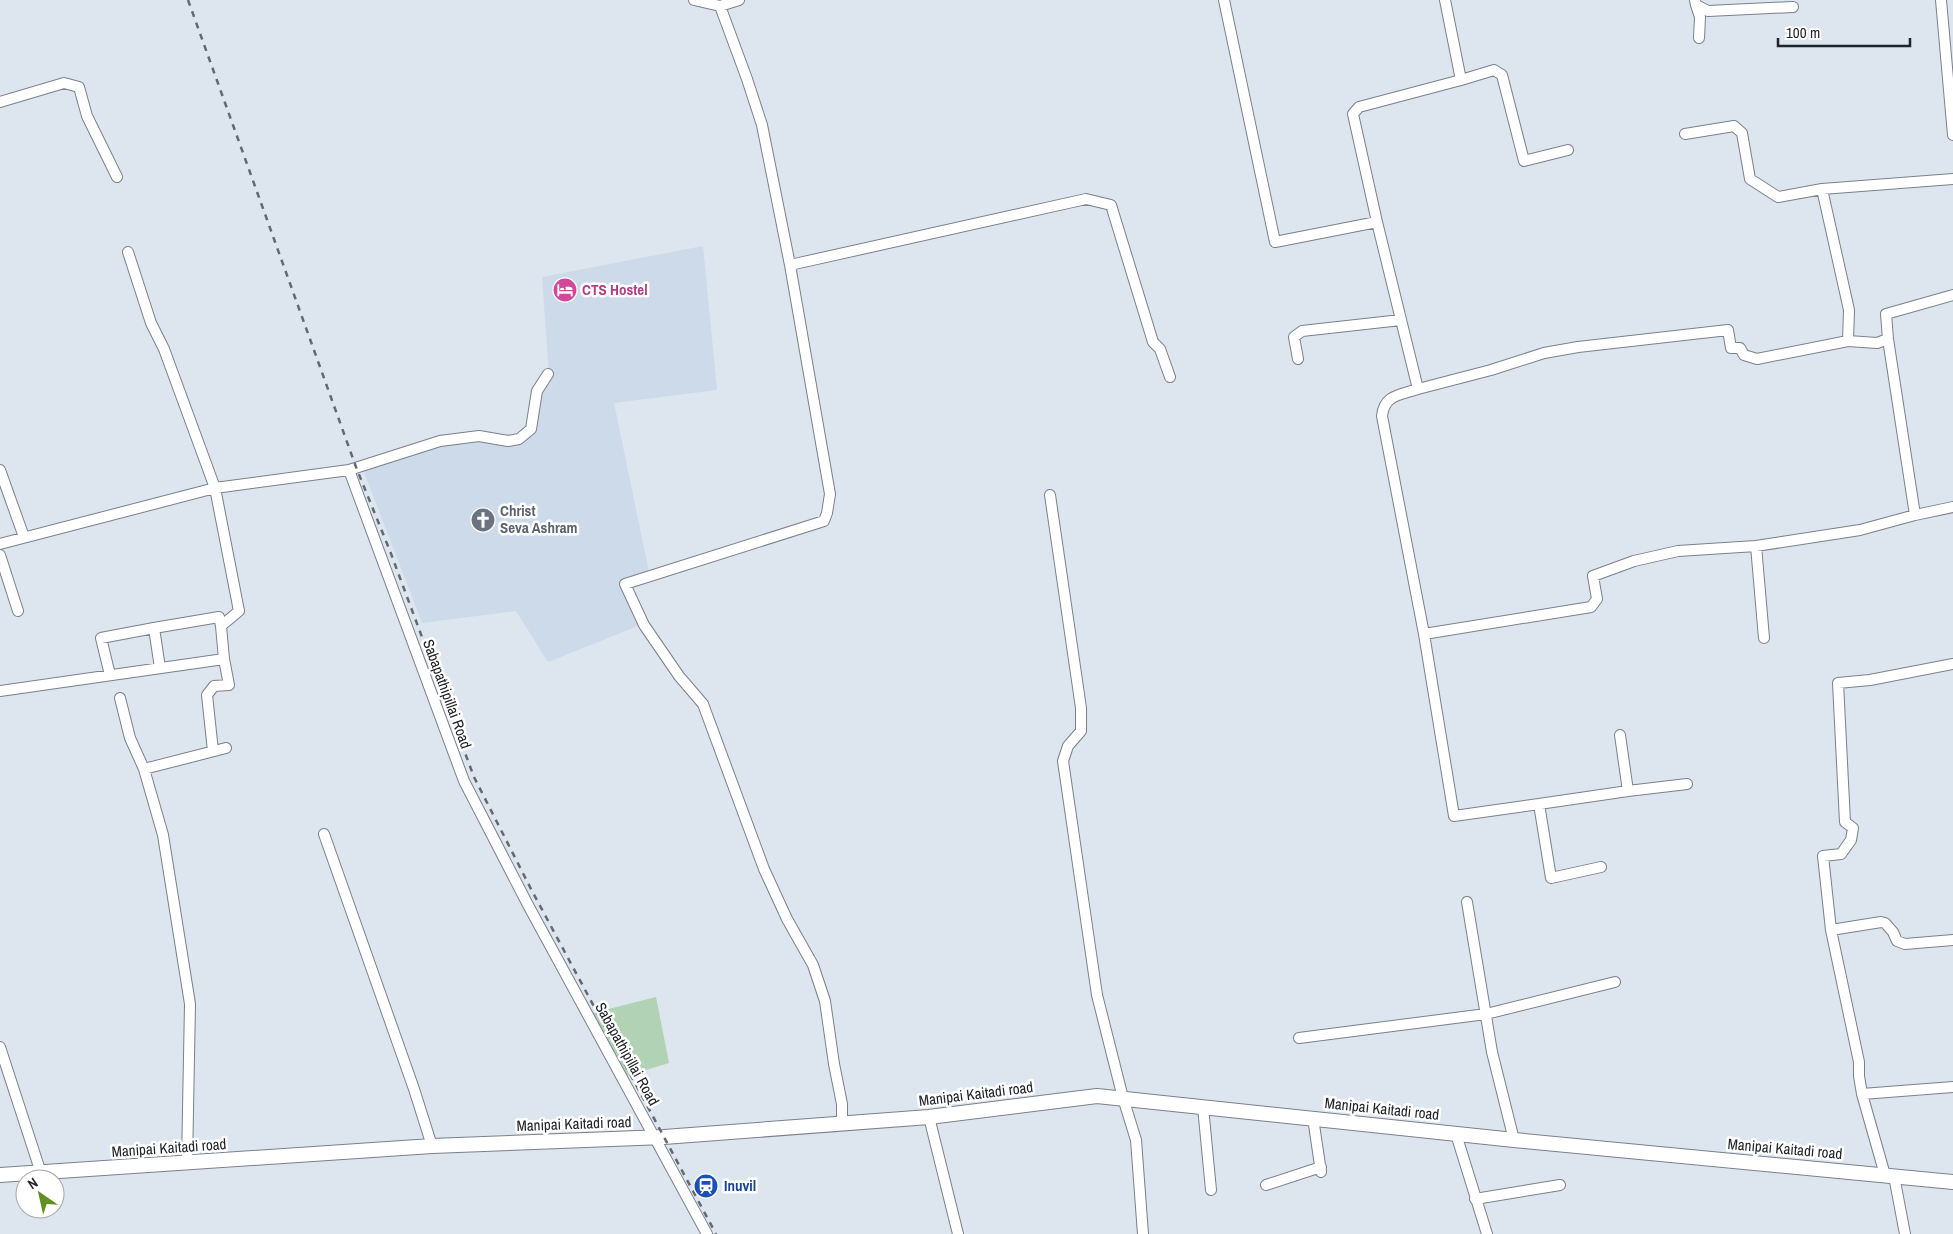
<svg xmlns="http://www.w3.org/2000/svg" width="1953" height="1234" font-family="'Archivo Narrow',sans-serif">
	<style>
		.built { fill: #cddaea }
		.green { fill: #b1d2b4 }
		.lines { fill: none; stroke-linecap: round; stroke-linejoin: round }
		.street-casing { stroke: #7a818b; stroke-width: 12 }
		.secondary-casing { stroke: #7a818b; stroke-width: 16 }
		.street { stroke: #fff; stroke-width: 10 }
		.secondary { stroke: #fff; stroke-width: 14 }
		.rail { stroke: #64686f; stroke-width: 2.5; stroke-dasharray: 6 6; stroke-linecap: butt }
		.labels { text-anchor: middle; stroke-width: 5; stroke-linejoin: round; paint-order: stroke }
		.hotel-label { font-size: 15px; font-weight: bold; fill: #b23c85; stroke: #fff; text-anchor: start }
		.worship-label { font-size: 15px; font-weight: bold; fill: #5b616d; stroke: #fff; text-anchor: start }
		.street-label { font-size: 15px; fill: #202327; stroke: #fff }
		.transit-label { font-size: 15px; font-weight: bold; fill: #164399; stroke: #fff; text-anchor: start }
	</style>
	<rect width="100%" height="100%" fill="#dde5ef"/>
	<path class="built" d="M703,246L717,390L614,403L649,572L621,581L638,626L548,662L516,611L422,623L362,467L440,443L479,438L509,443L533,430L539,391L549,375L542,277Z"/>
	<path class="green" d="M656,997L669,1063L626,1076L593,1013Z"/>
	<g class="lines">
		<defs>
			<path id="street" d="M694,0L720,6L739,0
				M1224,0L1275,242L1377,222L1418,389C1400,395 1384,395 1382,416L1424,634L1454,816L1539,804L1551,878L1601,867
				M1445,0L1461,80L1494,70L1502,75L1524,161L1568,150
				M1695,0L1696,5L1708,11L1793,7
				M1941,0L1953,135
				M1696,5L1700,17L1699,38
				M720,6L747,79L762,125L790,265L830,494L827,513L824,521L625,584L644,625L679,676L703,704L764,869L787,919L813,965L825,1001L834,1064L842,1104V1123
				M0,102L64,83L79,87L87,116L117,177
				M1685,134L1734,126L1742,133L1750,179L1778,197L1822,189
				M1377,222L1353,114L1359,107L1461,80
				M790,265L1086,199L1111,205L1153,342L1160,349L1170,377
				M1848,341L1877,343L1888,339
				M1298,359L1294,337L1302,331L1401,320
				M1418,389L1491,370L1544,353L1578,347L1728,330L1731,348H1740L1744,355L1757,359L1848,341L1849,310L1822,189L1953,179
				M0,470L24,537
				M349,470L440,441L479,436L508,441L519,439L531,429L537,391L548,374
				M1050,495L1081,708V731L1068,746L1063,761L1097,995L1123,1098L1136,1140L1143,1234
				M1915,515L1953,507
				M0,544L215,488L349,470L464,781L528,905L707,1234
				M1756,546L1764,638
				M0,555L18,611
				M1424,634L1591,607L1597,599L1593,576L1634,561L1678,551L1756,546L1860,530L1915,515L1888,339L1886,314L1953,295
				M160,668L154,628L219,617L221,626
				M110,675L101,638L154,628
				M0,691L224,659L221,626L239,611L215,488L164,349L151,323L128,252
				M120,698L130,738L144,769L163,835L190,1004L187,1163
				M213,751L207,695L214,686L229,685L224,659
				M144,769L226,748
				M1628,791L1687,784
				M1539,804L1628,791L1620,735
				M324,834L414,1089L432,1146
				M1467,902L1492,1052L1514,1140
				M1831,930L1881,922L1885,923L1893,932L1897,941L1905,944L1953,940
				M1299,1038L1486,1014L1615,982
				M0,1047L41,1173
				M1862,1094L1859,1076V1062L1831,930L1823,856L1841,854L1851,840L1853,828L1845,822L1838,683L1870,680L1953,664
				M1203,1107L1211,1190
				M929,1117L958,1234
				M1313,1118L1321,1172
				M1456,1134L1487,1234
				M1885,1175L1862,1094L1953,1087
				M1894,1176L1905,1234
				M1266,1185L1321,1167
				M1475,1199L1560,1185"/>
			<path id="secondary" d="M0,1175L432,1146L664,1137L929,1117L1097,1096L1514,1140L1953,1182"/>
		</defs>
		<use href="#street" class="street-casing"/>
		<use href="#secondary" class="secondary-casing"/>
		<use href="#street" class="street"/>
		<use href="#secondary" class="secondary"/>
		<path class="rail" d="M188,0L356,467L390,551L474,777L531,889L716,1234"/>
	</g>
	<defs>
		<symbol id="hotel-disc" viewBox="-11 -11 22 22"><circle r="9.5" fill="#d1479c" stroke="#fff"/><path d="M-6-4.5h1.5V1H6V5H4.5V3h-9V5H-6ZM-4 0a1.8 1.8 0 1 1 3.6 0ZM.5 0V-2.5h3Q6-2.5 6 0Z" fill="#fff"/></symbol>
		<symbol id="church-disc" viewBox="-11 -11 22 22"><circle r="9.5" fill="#6b7280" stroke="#fff"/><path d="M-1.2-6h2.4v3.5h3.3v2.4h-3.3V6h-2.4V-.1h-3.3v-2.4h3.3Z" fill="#fff"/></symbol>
		<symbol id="station-disc" viewBox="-11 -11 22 22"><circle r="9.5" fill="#1a4fb4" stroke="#fff"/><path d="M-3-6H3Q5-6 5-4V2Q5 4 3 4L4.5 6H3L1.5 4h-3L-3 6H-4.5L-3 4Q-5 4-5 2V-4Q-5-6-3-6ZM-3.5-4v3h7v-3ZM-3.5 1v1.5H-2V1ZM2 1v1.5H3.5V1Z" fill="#fff"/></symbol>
	</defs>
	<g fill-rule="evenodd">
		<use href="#hotel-disc" x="551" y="276" width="28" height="28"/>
		<use href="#church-disc" x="469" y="506" width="28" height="28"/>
		<use href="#station-disc" x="692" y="1172" width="28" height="28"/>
	</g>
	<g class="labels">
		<g class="hotel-label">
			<text x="582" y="295">CTS Hostel</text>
		</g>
		<g class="worship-label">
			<text x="500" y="516">Christ<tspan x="500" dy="17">Seva Ashram</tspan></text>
		</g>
		<g class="street-label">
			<text transform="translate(447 694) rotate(70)" y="5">Sabapathipillai Road</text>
			<text transform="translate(627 1054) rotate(61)" y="5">Sabapathipillai Road</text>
			<text transform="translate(976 1094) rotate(-7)" y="5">Manipai Kaitadi road</text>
			<text transform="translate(1382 1109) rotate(6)" y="5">Manipai Kaitadi road</text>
			<text transform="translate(574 1124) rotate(-2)" y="5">Manipai Kaitadi road</text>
			<text transform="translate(169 1148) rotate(-4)" y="5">Manipai Kaitadi road</text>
			<text transform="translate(1785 1149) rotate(5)" y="5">Manipai Kaitadi road</text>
		</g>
		<g class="transit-label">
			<text x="724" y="1191">Inuvil</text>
		</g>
	</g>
	<g transform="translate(40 1194) rotate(326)"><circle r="24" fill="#ffffff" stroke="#a6a7a9"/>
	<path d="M0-4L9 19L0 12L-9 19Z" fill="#618f22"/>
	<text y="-8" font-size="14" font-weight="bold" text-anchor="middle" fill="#202327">N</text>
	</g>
	<path d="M1778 38v8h132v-8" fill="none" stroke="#202327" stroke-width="2.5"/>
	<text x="1786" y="38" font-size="15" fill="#202327" stroke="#ffffff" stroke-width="4" paint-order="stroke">100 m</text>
</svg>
